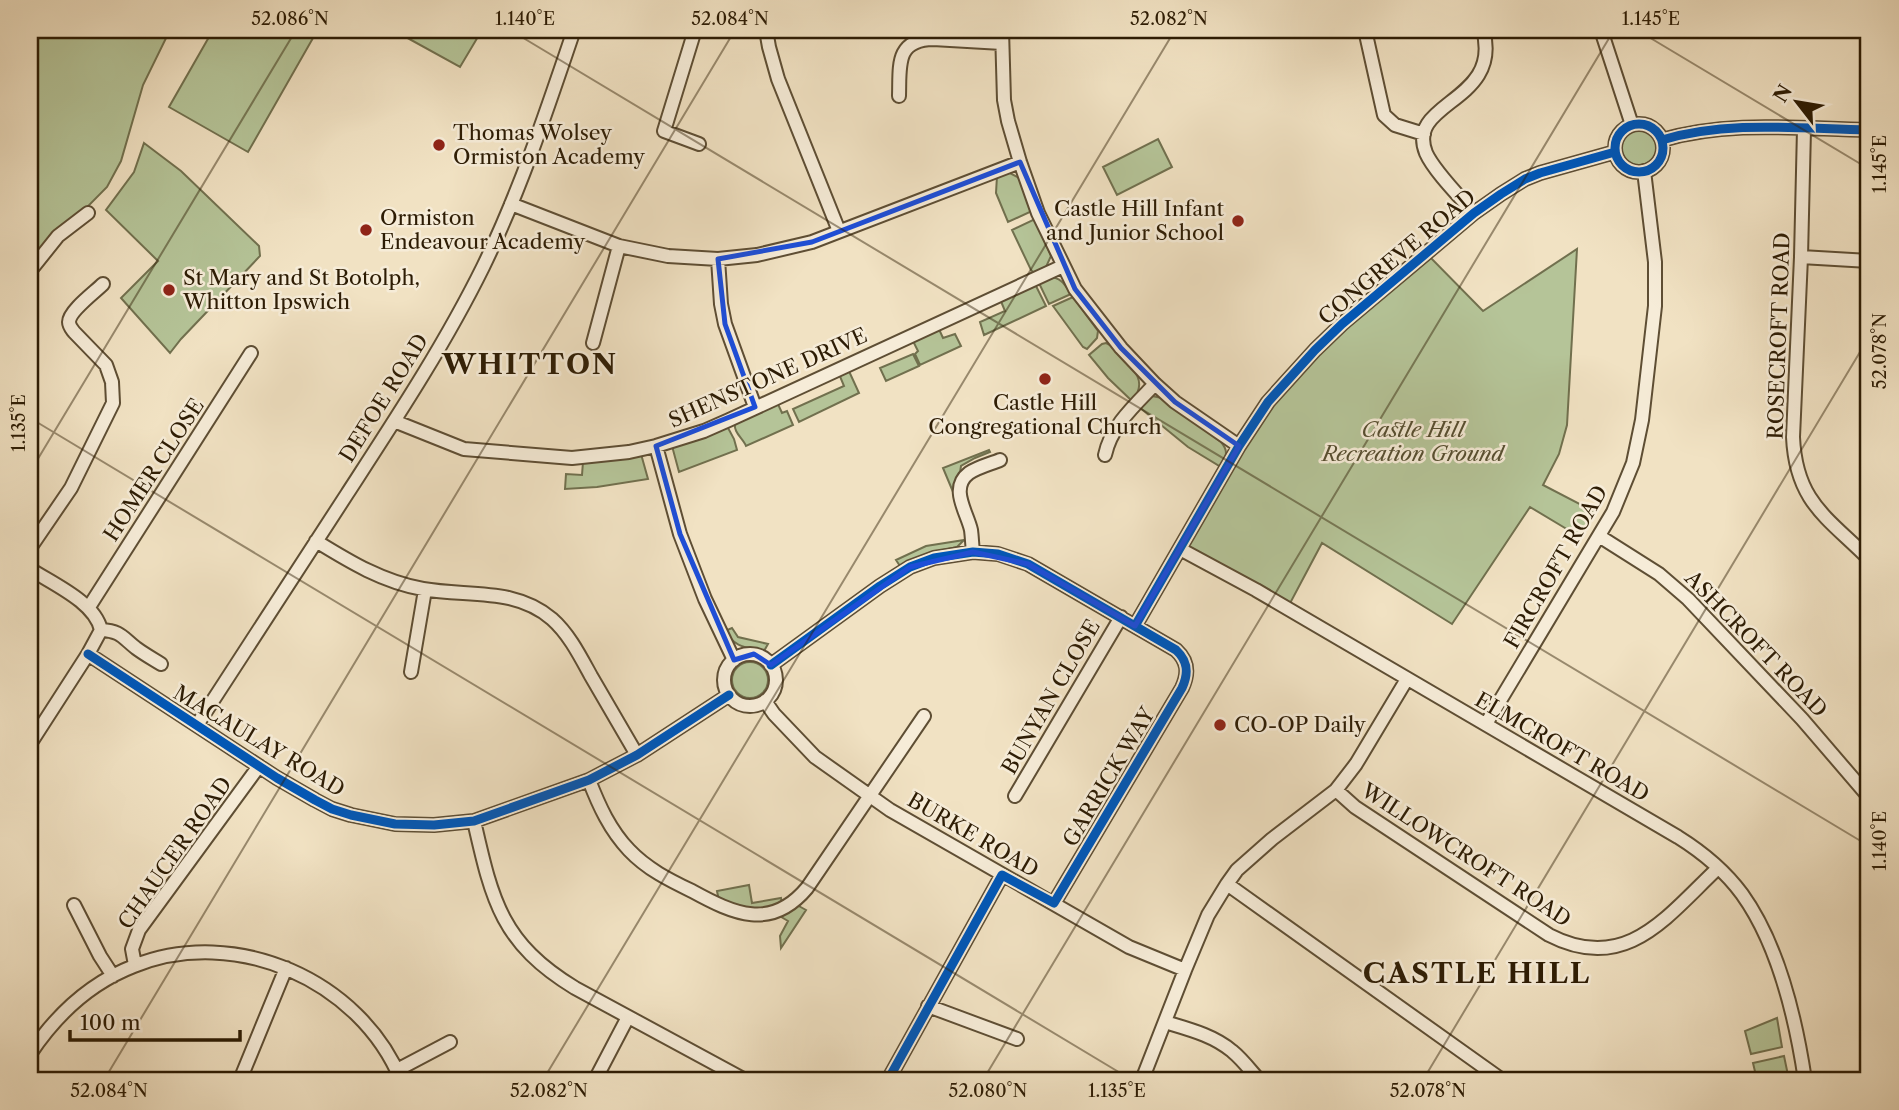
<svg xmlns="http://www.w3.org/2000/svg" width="1899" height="1110" font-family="'Libre Caslon Text',serif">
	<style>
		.green { fill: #b5c498; stroke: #71704e; stroke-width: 2 }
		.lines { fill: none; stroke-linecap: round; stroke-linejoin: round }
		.minor-casing { stroke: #5e4e34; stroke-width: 16 }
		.minor { stroke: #f6ecd8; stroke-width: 12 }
		.cycleway-casing { stroke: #f6ecd8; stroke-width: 13 }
		.cycleway { stroke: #0057b8; stroke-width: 9 }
		.marked { fill: none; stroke: #1d4ed8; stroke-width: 5; stroke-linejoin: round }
		.ticks { fill: none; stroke: #2d1c04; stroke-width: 2; stroke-opacity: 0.45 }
		.poi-dot { fill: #8f2418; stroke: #f6ecd8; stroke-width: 2.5 }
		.labels { text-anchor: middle; stroke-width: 5; stroke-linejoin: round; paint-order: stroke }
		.poi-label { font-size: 21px; fill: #2d1c04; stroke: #f6ecd8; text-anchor: start }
		.street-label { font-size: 21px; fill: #2d1c04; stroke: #f6ecd8 }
		.park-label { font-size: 21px; font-style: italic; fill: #564e30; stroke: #f6ecd8 }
		.district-label { font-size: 28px; font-weight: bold; letter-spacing: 2px; fill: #2d1c04; stroke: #f6ecd8 }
		.neatline { fill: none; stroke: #2d1c04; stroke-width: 2.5 }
		.ticks-label { font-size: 18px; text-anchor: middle; fill: #2d1c04 }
	</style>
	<rect width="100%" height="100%" fill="#f1e2c3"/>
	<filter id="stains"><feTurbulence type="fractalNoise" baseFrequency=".00286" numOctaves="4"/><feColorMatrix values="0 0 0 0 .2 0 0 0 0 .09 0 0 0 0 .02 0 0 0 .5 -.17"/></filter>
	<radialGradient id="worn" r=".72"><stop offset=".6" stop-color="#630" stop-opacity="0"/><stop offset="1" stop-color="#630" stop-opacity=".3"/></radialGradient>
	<path class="green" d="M30,30H170L143,85L121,161L107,187L30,265Z
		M213,30L317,31L248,152L169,107Z
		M393,30H482L460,67Z
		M1621 147a18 18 0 1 1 36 0a18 18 0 1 1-36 0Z
		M1158,139L1172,167L1117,195L1103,167Z
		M144,143L181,171L259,246L260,256L181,339L170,353L121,298L158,261L106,210L134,172Z
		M1008,172L1019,178L1032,211L1008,222L996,193L997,176Z
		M1035,219L1051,256L1046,267L1034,273L1031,270L1012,230Z
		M1577,249L1567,425L1559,454L1543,485L1595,512L1580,537L1530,507L1452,624L1322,543L1287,609L1180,549L1290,377L1426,253L1483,311Z
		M1049,277C1061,277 1065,285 1071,294L1049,304L1038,281Z
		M1034,282L1046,306L984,335L980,322L1005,311L1000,299Z
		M1073,297L1098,331L1097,338L1087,349L1083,347L1053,306Z
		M938,327L943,338L955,334L961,346L920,365L915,354L918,351L912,339Z
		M1106,343L1110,345C1126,363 1152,378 1132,401L1108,378L1089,355L1102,344Z
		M913,354L919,366L886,381L880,368Z
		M848,369L859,393L799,422L793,409L844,386L839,374Z
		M1152,396L1162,398L1221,442C1229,451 1226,457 1221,467L1188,447L1139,407Z
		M777,402L782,413L787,411L793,425L746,446C743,438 733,433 735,422Z
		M727,426L734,439L737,450L679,472L672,446Z
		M989,450L990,452L975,458L961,466L956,499L943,468Z
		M641,454L648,479L597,487L565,489L566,474L582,475L583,462Z
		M964,540L957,547L929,553L900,566L896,560L926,546Z
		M732,628L738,637L768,644L764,651C746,647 735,648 725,631Z
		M732 680a18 18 0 1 1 36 0a18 18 0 1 1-36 0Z
		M749,885L752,903L781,898L782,904L754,911L719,901L717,891Z
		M797,905L806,910L781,948L780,936L788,921L778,915Z
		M1777,1018L1782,1047L1751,1054L1745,1031Z
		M1784,1056L1789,1080H1757L1753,1063Z"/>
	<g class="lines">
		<defs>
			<path id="minor" d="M695,30L664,131L699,144
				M766,30L769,47L778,79L839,231
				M1002,30L1004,100L1008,121L1020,162L1038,213L1075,289L1121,348L1155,384L1175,402L1239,446
				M1365,30L1384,115L1395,125L1424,134
				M1601,30L1632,125
				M899,96C900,66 895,40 933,39L1002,43
				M1615 148a24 24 0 1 1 48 0a24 24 0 1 1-48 0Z
				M1804,129L1801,257L1793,437C1796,502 1827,517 1869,559
				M1662,140C1730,120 1800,129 1869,130
				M511,204L619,246L668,256L718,259L757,255L812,242L1020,162
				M1474,213C1460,197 1434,171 1426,153C1405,101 1503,103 1483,30
				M1801,257L1869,261
				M718,259L721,304L725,324L755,407
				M30,271L58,236L88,213
				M593,343L619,246
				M394,421L464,449L572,458L629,452L656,446L704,431L729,420L1063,266
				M656,446L680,534L705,599L734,660
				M1105,455C1111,426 1135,405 1155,384
				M1599,536L1659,574L1688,599L1802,719L1869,797
				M316,541C350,562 383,582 423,589C467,597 515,587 552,619C569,634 580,656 591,676C607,703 622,729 637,755
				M30,548L71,488L113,403L112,382L106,365L74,332C71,328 69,326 69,322C69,311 95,292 103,284
				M1180,549L1256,590L1678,837C1702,852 1725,871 1742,894C1778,944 1796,1020 1805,1080
				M973,552C972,544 972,537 971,530C967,512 949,488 969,473C978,467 990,464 1000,460
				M30,569C53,584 95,602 101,630L88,654L30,744
				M89,607L251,353
				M1135,626L1239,446L1268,402L1315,350L1342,324L1474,213L1501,194L1525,179L1540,173L1615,152
				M101,630C121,631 122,637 136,648C144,654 153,659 161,664
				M88,654L277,778L315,800L332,809L351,815L395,824L434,825L474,821L589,780L637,755L729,695
				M724 680a26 26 0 1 1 52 0a26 26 0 1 1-52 0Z
				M771,665L880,586L910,567L934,558L973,552L998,554L1028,564L1176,650C1188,661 1189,673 1182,688L1054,903
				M411,672L425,590
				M765,701L774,714L815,757L890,810L1129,947L1185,970
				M1486,724L1613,512L1633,463L1642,420L1655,306V262L1644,171
				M197,725C247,648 297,571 347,494C395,420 444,346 483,267C520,191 547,110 574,30
				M589,780C599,806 610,830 629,850C647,869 669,880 692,891C734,914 771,931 807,888L924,716
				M1336,790L1355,807L1549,935C1626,975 1667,916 1718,868
				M1015,796L1121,617
				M474,821C492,900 501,943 575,988L745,1080
				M1227,884L1502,1080
				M74,905L100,956L113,976
				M135,965L132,949L139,930L259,766
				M928,1006L1017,1039
				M1165,1022C1188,1029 1213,1035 1232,1051C1242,1059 1251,1071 1259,1080
				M30,1054C56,1015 90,983 134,966C235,925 360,980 401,1080
				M397,1070L450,1042
				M240,1080L286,968
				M595,1080L628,1017
				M888,1080L1002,875
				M1142,1080L1185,970L1208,915L1227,884L1237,870L1272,839L1336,790L1356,764L1407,679"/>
		</defs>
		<use href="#minor" class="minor-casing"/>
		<use href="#minor" class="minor"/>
		<defs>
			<path id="cycleway" d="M1615 148a24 24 0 1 1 48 0a24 24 0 1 1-48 0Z
				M1662,140C1730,120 1800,129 1869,130
				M1135,626L1239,446L1268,402L1315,350L1342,324L1474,213L1501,194L1525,179L1540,173L1615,152
				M88,654L277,778L315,800L332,809L351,815L395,824L434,825L474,821L589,780L637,755L729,695
				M771,665L880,586L910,567L934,558L973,552L998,554L1028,564L1176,650C1188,661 1189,673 1182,688L1054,903L1002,875L888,1080"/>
		</defs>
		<use href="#cycleway" class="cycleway-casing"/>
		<use href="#cycleway" class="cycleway"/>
	</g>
	<path class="marked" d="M1020,162L1075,289L1121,348L1175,402L1239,446L1135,626L1028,564L973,552L910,567L771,665L754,654L734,660L680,534L656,446L755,407L725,324L718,259L812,242Z"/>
	<path class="ticks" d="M510,30L1869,846M1637,30L1869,169M30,418L1132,1080M30,472L296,30M104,1080L735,30M543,1080L1175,30M983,1080L1614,30M1423,1080L1869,337M1862,1080L1869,1068"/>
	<g class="poi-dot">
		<circle cx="439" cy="145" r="7"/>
		<circle cx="1238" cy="221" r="7"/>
		<circle cx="366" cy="230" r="7"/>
		<circle cx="169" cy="290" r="7"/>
		<circle cx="1045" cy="379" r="7"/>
		<circle cx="1220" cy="725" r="7"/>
	</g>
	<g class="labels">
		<g class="poi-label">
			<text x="453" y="140">Thomas Wolsey<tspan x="453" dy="24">Ormiston Academy</tspan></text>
			<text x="1224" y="216" text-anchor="end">Castle Hill Infant<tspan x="1224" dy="24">and Junior School</tspan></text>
			<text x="380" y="225">Ormiston<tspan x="380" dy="24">Endeavour Academy</tspan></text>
			<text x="183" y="285">St Mary and St Botolph,<tspan x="183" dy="24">Whitton Ipswich</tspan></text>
			<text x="1045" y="410" text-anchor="middle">Castle Hill<tspan x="1045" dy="24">Congregational Church</tspan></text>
			<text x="1234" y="732">CO-OP Daily</text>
		</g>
		<g class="street-label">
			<text transform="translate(1397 257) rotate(-40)" y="7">CONGREVE ROAD</text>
			<text transform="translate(1779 336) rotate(-88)" y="7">ROSECROFT ROAD</text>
			<text transform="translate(768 378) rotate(-24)" y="7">SHENSTONE DRIVE</text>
			<text transform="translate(384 398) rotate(-58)" y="7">DEFOE ROAD</text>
			<text transform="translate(154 470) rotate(-57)" y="7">HOMER CLOSE</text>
			<text transform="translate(1556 567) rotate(-60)" y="7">FIRCROFT ROAD</text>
			<text transform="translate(1756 644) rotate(46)" y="7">ASHCROFT ROAD</text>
			<text transform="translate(1051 697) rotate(-60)" y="7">BUNYAN CLOSE</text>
			<text transform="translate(259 741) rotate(31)" y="7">MACAULAY ROAD</text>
			<text transform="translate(1562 747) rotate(30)" y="7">ELMCROFT ROAD</text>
			<text transform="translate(1109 777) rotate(-59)" y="7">GARRICK WAY</text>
			<text transform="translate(973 835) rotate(30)" y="7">BURKE ROAD</text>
			<text transform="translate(175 853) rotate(-55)" y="7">CHAUCER ROAD</text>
			<text transform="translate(1466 855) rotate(33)" y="7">WILLOWCROFT ROAD</text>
		</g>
		<g class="park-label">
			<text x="1413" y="437">Castle Hill<tspan x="1413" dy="24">Recreation Ground</tspan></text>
		</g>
		<g class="district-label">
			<text x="530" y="374">WHITTON</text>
			<text x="1477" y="983">CASTLE HILL</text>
		</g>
	</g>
	<rect width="1899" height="1110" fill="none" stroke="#f1e2c3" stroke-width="77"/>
	<g transform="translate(1797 102) rotate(301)" stroke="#f6ecd8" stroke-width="5" paint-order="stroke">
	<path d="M0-5L12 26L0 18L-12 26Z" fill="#2d1c04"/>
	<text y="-10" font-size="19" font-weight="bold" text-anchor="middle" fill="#2d1c04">N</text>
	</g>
	<path d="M70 1030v10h170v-10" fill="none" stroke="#2d1c04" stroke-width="3.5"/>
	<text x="80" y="1030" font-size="21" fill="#2d1c04" stroke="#f6ecd8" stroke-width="5" paint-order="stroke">100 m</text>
	<rect x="38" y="38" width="1822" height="1034" class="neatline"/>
	<g class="ticks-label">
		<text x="290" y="25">52.086°N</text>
		<text x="525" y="25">1.140°E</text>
		<text x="730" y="25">52.084°N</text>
		<text x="1169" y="25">52.082°N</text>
		<text x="1651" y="25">1.145°E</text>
		<text transform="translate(1880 164) rotate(-90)" y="6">1.145°E</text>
		<text transform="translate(1880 351) rotate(-90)" y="6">52.078°N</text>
		<text transform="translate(19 423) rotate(-90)" y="6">1.135°E</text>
		<text transform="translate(1880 841) rotate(-90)" y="6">1.140°E</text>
		<text x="109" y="1097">52.084°N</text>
		<text x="549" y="1097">52.082°N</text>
		<text x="988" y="1097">52.080°N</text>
		<text x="1117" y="1097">1.135°E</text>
		<text x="1428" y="1097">52.078°N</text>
	</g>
	<rect width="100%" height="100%" filter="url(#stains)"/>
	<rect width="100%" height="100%" fill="url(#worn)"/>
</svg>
